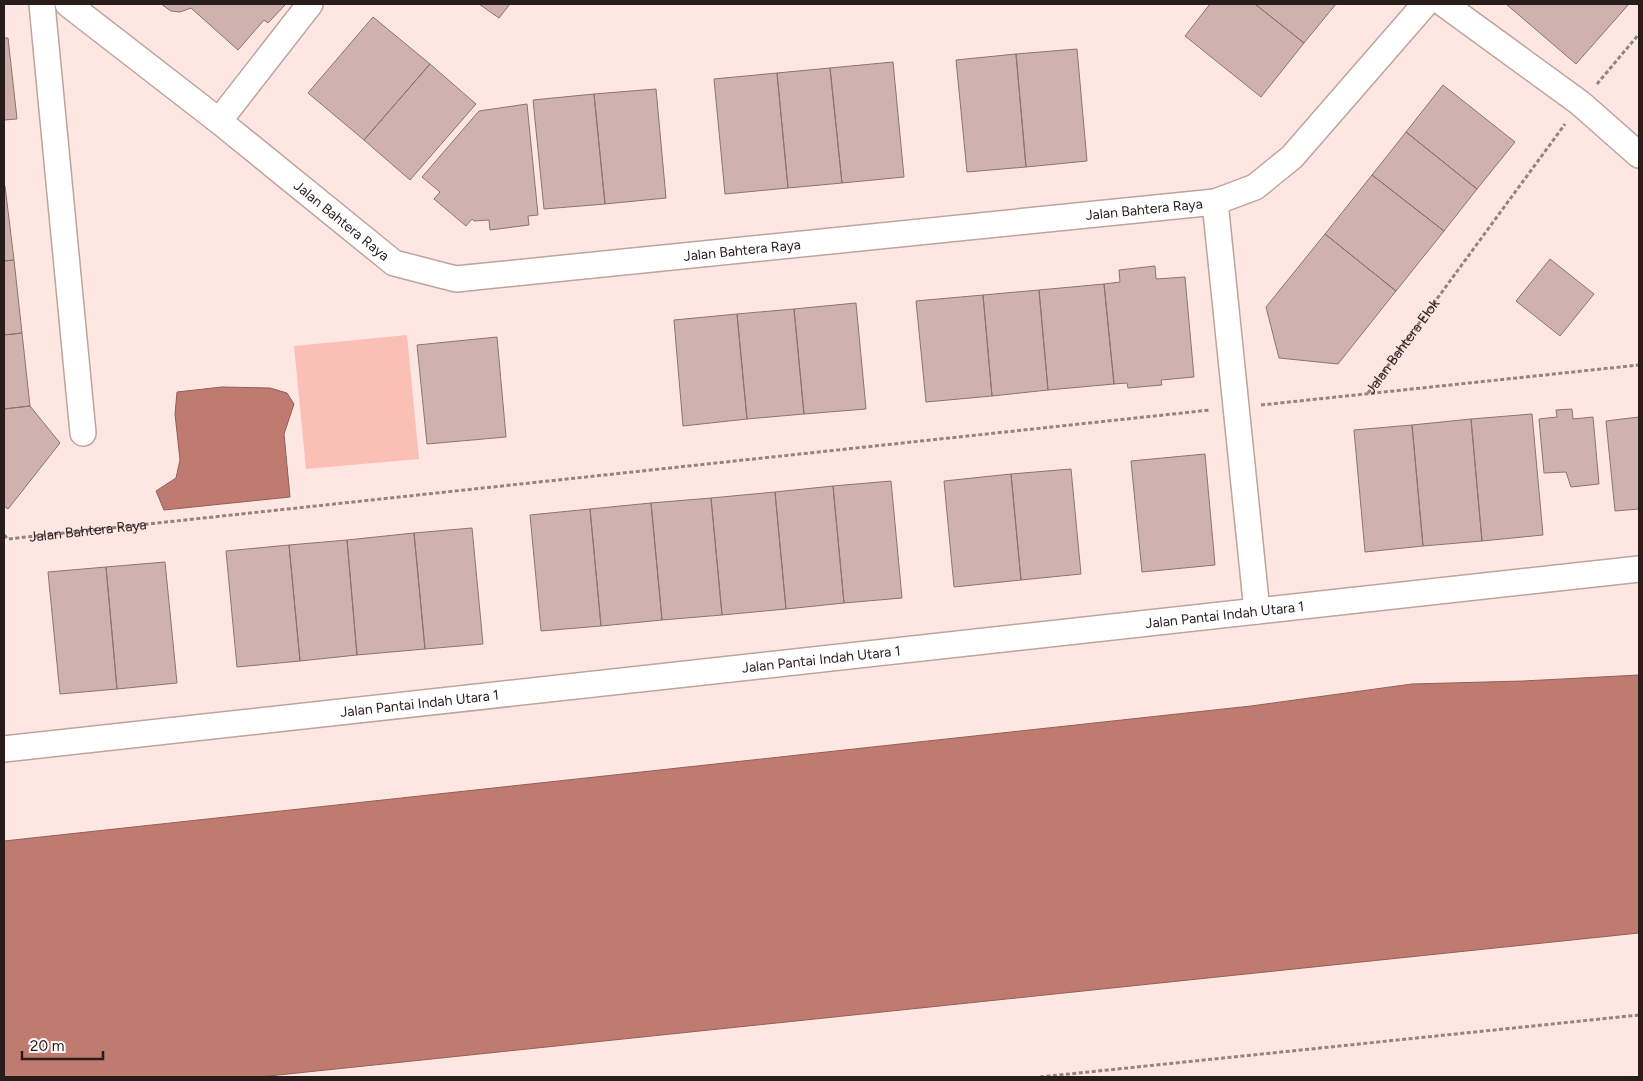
<svg xmlns="http://www.w3.org/2000/svg" width="1643" height="1081" font-family="Figtree,sans-serif">
	<style>
		.green { fill: #fbc0b5 }
		.water { fill: #c07b70; stroke: #925f56 }
		.building { fill: #cfb2ad; stroke: #8d736e }
		.lines { fill: none; stroke-linecap: round; stroke-linejoin: round }
		.minor-casing { stroke: #bfa39d; stroke-width: 28 }
		.path { stroke: #958380; stroke-width: 3; stroke-dasharray: 4 2.5; stroke-linecap: butt }
		.minor { stroke: #fff; stroke-width: 25 }
		.labels { text-anchor: middle; stroke-width: 4; stroke-linejoin: round; paint-order: stroke }
		.street-label { font-size: 14px; fill: #281d1b; stroke: #fef8f7 }
	</style>
	<rect width="100%" height="100%" fill="#fee6e2"/>
	<path class="green" d="M407,335L419,459L306,469L294,346Z"/>
	<path class="water" d="M222,387L270,388L287,393L294,404L284,434L290,497L164,510L156,491L176,478L180,460L175,414L177,392Z
		M1639,675V933L259,1077H4V841L1251,706L1412,684L1523,681Z"/>
	<path class="building" d="M161,4H286L268,23L264,20L238,50L191,8L180,12L171,11Z
		M479,4H510L499,18Z
		M1210,4H1255L1304,43L1261,97L1185,36Z
		M1255,4H1336L1304,43Z
		M1506,4H1629L1576,64Z
		M373,17L430,64L364,140L308,93Z
		M4,38H8L17,119L4,120Z
		M1077,49L1087,161L1026,167L1016,54Z
		M1016,54L1026,167L967,172L956,60Z
		M893,62L904,177L842,183L830,68Z
		M430,64L476,104L410,180L364,140Z
		M830,68L842,183L788,188L777,73Z
		M777,73L788,188L725,194L714,79Z
		M1443,85L1515,142L1477,189L1406,132Z
		M656,89L666,198L605,204L594,94Z
		M594,94L605,204L544,209L533,100Z
		M527,104L538,215L528,216L529,225L490,230L489,220L474,221L472,219L466,226L434,199L440,192L422,177L479,111Z
		M1406,132L1477,189L1444,231L1372,175Z
		M1372,175L1444,231L1396,291L1325,234Z
		M4,186H5L14,260L4,261Z
		M1325,234L1396,291L1338,364L1279,358L1266,307Z
		M1550,259L1594,294L1560,336L1516,301Z
		M14,260L22,333L4,335V261Z
		M1155,266L1156,279L1185,277L1194,377L1161,380L1162,385L1128,388L1127,383L1114,384L1104,284L1120,282L1119,270Z
		M1104,284L1114,384L1048,390L1039,290Z
		M1039,290L1048,390L992,396L983,295Z
		M983,295L992,396L926,402L916,301Z
		M856,303L866,409L804,414L794,309Z
		M794,309L804,414L747,419L737,314Z
		M737,314L747,419L683,426L674,320Z
		M22,333L30,406L4,409V335Z
		M497,337L506,437L427,444L417,345Z
		M30,406L60,443L8,509L4,506V409Z
		M1572,409L1573,419L1593,417L1599,484L1571,487L1566,472L1544,473L1539,419L1557,417L1556,410Z
		M1532,414L1543,535L1482,541L1471,419Z
		M1639,417V509L1615,511L1606,421Z
		M1471,419L1482,541L1423,546L1412,425Z
		M1412,425L1423,546L1365,552L1354,430Z
		M1205,454L1215,565L1142,572L1131,461Z
		M1071,469L1081,574L1021,580L1011,474Z
		M1011,474L1021,580L954,587L944,481Z
		M891,481L902,598L844,603L833,486Z
		M833,486L844,603L786,609L775,492Z
		M775,492L786,609L722,615L711,498Z
		M711,498L722,615L662,620L651,503Z
		M651,503L662,620L601,626L590,509Z
		M590,509L601,626L541,631L530,515Z
		M472,528L483,644L425,649L414,533Z
		M414,533L425,649L357,655L347,540Z
		M347,540L357,655L300,661L289,545Z
		M289,545L300,661L237,667L226,551Z
		M165,562L177,683L117,689L106,567Z
		M106,567L117,689L60,694L48,572Z"/>
	<g class="lines">
		<defs>
			<g id="minor">
				<path d="M42,4L83,433"/>
				<path id="s3" d="M68,4L219,121L394,263L456,279L1215,202L1255,187L1292,157L1425,4"/>
				<path d="M1444,4L1580,103L1639,155"/>
				<path d="M219,121L310,4"/>
				<path d="M1215,202L1257,611"/>
				<path id="s4" d="M4,749L1639,569"/>
			</g>
		</defs>
		<use href="#minor" class="minor-casing"/>
		<g class="path">
			<path d="M1597,84L1639,34"/>
			<path id="s1" d="M1368,393L1565,124"/>
			<path d="M1261,405L1639,365"/>
			<path id="s2" d="M4,535L8,539L1210,410"/>
			<path d="M1040,1077L1639,1015"/>
		</g>
		<use href="#minor" class="minor"/>
	</g>
	<g class="labels">
		<g class="street-label">
			<text dy="5" stroke="none"><textPath href="#s3" startOffset="1172">Jalan Bahtera Raya</textPath></text>
			<text dy="5" stroke="none"><textPath href="#s3" startOffset="349">Jalan Bahtera Raya</textPath></text>
			<text dy="5" stroke="none"><textPath href="#s3" startOffset="768">Jalan Bahtera Raya</textPath></text>
			<text dy="5" stroke="none"><textPath href="#s1" startOffset="58">Jalan Bahtera Elok</textPath></text>
			<text dy="5" stroke="none"><textPath href="#s2" startOffset="86">Jalan Bahtera Raya</textPath></text>
			<text dy="5" stroke="none"><textPath href="#s4" startOffset="1228">Jalan Pantai Indah Utara 1</textPath></text>
			<text dy="5" stroke="none"><textPath href="#s4" startOffset="822">Jalan Pantai Indah Utara 1</textPath></text>
			<text dy="5" stroke="none"><textPath href="#s4" startOffset="418">Jalan Pantai Indah Utara 1</textPath></text>
		</g>
	</g>
	<rect width="1643" height="1081" fill="none" stroke="#281d1b" stroke-width="10"/>
	<path d="M22 1051v8h81v-8" fill="none" stroke="#281d1b" stroke-width="2.5"/>
	<text x="30" y="1051" font-size="15" fill="#281d1b" stroke="#fef8f7" stroke-width="4" paint-order="stroke">20 m</text>
</svg>
